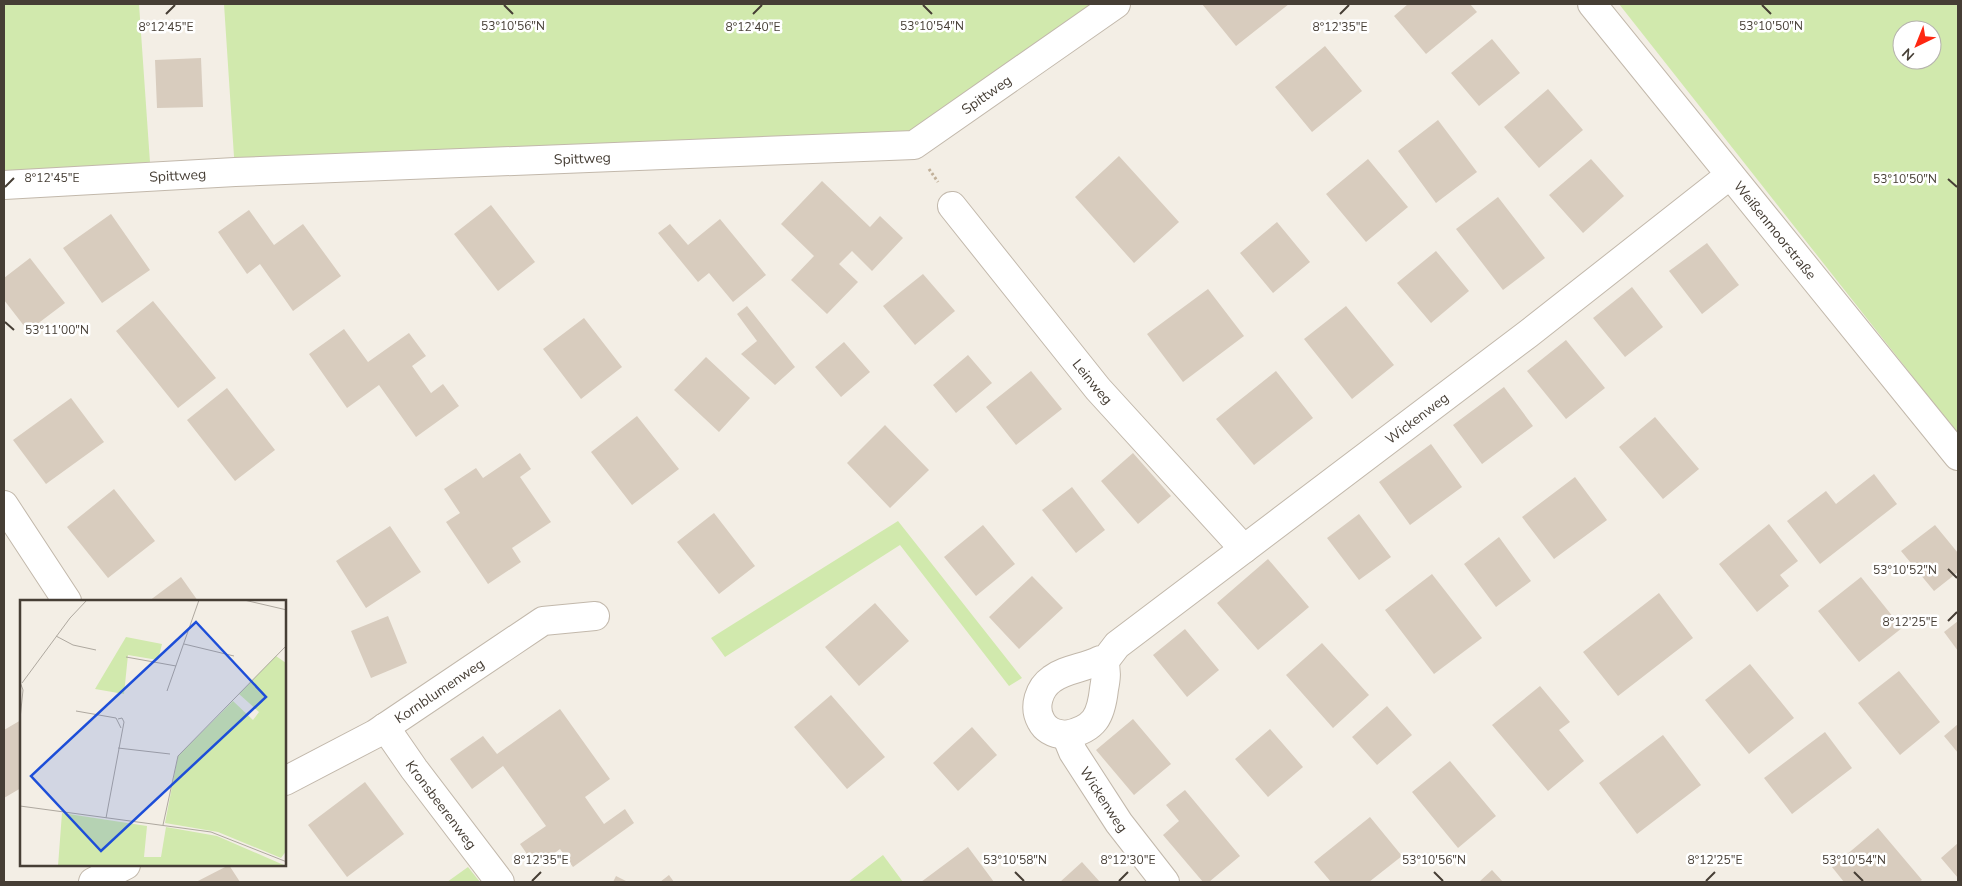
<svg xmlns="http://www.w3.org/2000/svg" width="1962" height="886" font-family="'Nunito Sans',sans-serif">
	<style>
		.green { fill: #d1e9ad; fill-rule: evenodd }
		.building { fill: #d8ccbe }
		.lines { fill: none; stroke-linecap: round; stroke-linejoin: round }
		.street-casing { stroke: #c2b8ab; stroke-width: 30 }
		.path { stroke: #c1b099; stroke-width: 3; stroke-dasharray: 2.5 2.5; stroke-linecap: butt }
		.street { stroke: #fff; stroke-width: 28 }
		.ticks { fill: none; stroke: #463e35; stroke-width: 2 }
		.labels { text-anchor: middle; stroke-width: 5; stroke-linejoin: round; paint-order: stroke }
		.street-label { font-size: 14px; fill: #463e35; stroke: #fff }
		.inset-road { fill: none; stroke: #aea89f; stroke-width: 1 }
		.view { fill: #1d4ed8; fill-opacity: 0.15; stroke: #1d4ed8; stroke-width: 2.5 }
		.inset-edge { fill: none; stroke: #463e35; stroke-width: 2.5 }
		.ticks-label { font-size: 12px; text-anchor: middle; fill: #463e35; stroke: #fff; stroke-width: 5; stroke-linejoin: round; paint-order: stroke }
	</style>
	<rect width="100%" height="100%" fill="#f3eee5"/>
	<path class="green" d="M4,4H139L151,177L4,185Z
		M224,4H1101L910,141L235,172Z
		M1619,4H1958V434ZM1902,30H1932V60H1902Z
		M898,521L1022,678L1009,686L900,545L725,657L711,638Z
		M883,855L903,882H848Z
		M468,867L480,882H447Z"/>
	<path class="building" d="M1202,4H1289L1236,46Z
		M1408,4H1470L1477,12L1426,54L1394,16Z
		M1492,39L1520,73L1479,106L1451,73Z
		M1325,46L1362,91L1312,132L1275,87Z
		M201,58L203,107L157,108L155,60Z
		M1548,89L1583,130L1539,168L1504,127Z
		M1438,120L1477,172L1436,203L1398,151Z
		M1119,156L1179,222L1134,263L1075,197Z
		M1368,159L1408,207L1366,242L1326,194Z
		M1591,159L1624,196L1583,233L1549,195Z
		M822,181L870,227L880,216L903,238L872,271L852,251L839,264L858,282L827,314L791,280L814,256L781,224Z
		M1498,197L1545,258L1503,290L1456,229Z
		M491,205L535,262L498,291L454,234Z
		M249,210L274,245L303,224L341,276L293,311L260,264L247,274L218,232Z
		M111,214L150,270L102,303L63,248Z
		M720,219L766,275L733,302L709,273L698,282L658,233L670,224L688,245Z
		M1277,222L1310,262L1273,293L1240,253Z
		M1707,243L1739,285L1702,314L1669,271Z
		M1436,251L1469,291L1431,323L1397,283Z
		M30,258L65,303L28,331L4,300V278Z
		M923,274L955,311L915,345L883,306Z
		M1632,287L1663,327L1625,357L1593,318Z
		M1208,289L1244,336L1183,382L1147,334Z
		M153,301L216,378L178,408L116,331Z
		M747,306L795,367L775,385L741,354L757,341L737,314Z
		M1346,306L1394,365L1352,399L1304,339Z
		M584,318L622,367L581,399L543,349Z
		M344,329L368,362L409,333L426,356L412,366L431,393L443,384L459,406L416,437L379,385L347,408L309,354Z
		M1566,340L1605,388L1566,419L1527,371Z
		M844,342L870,372L841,397L815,367Z
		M968,355L992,383L956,413L933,385Z
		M706,357L750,398L719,432L674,390Z
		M1031,371L1062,409L1016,445L986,407Z
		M1276,371L1313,418L1254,465L1216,419Z
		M1504,387L1533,426L1482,464L1453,425Z
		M227,388L275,450L235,481L187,420Z
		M71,398L104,442L46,484L13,440Z
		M637,416L679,469L632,505L591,452Z
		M1655,417L1699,469L1663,499L1619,447Z
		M885,425L929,470L890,508L847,463Z
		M1431,444L1462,487L1410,525L1379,482Z
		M520,453L531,469L520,477L551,522L512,548L521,562L488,584L446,522L460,513L444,489L476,468L483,478Z
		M1133,453L1171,496L1138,524L1101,481Z
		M1874,474L1897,504L1820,564L1787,521L1826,491L1836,504Z
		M1575,477L1607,520L1554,559L1522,517Z
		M1072,487L1105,530L1076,553L1042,510Z
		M114,489L155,541L108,578L67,527Z
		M714,513L755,566L719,594L677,542Z
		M1359,514L1391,557L1359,580L1327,538Z
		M1769,524L1798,561L1780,575L1789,586L1757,612L1719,564Z
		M983,525L1015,564L976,596L944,557Z
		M1935,525L1958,553V572L1934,591L1901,551Z
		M390,526L421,572L366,608L336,561Z
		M1499,537L1531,581L1496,607L1464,564Z
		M1268,559L1309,607L1258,650L1217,603Z
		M1432,574L1482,638L1434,674L1385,610Z
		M1032,576L1063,608L1019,649L989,617Z
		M181,577L198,601H149Z
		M1861,577L1902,628L1859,662L1818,611Z
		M1659,593L1693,638L1618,696L1583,652Z
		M875,603L909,641L859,686L825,647Z
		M388,616L407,663L371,678L351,631Z
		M1958,621V651L1944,632Z
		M1185,629L1219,670L1187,697L1153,655Z
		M1322,643L1369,695L1333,728L1286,675Z
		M1750,664L1794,718L1749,754L1705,700Z
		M1899,671L1940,722L1900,755L1858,703Z
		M1540,686L1570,722L1559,730L1584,761L1548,791L1492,725Z
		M831,695L885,757L847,789L794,727Z
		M1387,706L1412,735L1377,765L1352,737Z
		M560,709L610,779L585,797L604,824L625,809L634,823L573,867L560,849L536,867L520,844L546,826L503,766L472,789L450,759L483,736L497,754Z
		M1133,719L1171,764L1134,795L1096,750Z
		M21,720V788L4,798V730Z
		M1958,724V753L1944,736Z
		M972,727L997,755L958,791L933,763Z
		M1270,729L1303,767L1268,797L1235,759Z
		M1825,732L1852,768L1792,814L1764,778Z
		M1663,735L1701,785L1637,834L1599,783Z
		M1450,761L1496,816L1458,848L1412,792Z
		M365,782L404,834L347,877L308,825Z
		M1185,790L1240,856L1209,882H1203L1163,835L1179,821L1166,805Z
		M1370,817L1402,856L1369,882H1331L1314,862Z
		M1878,828L1922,880L1919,882H1844L1832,867Z
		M1958,843V878L1941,858Z
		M968,847L994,882H921Z
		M1082,862L1100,882H1060Z
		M229,865L240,882H196Z
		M1492,870L1503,882H1479Z
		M669,875L674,882H660Z
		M616,876L628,882H613Z"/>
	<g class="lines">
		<defs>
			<g id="street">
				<path id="s1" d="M1592,4L1958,456"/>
				<path id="s2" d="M4,185L235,172L914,145L1116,4"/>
				<path id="s3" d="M952,206L1098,389L1244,549"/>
				<path d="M4,505L67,601"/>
				<path id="s4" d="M1104,662C1107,671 1106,679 1104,689C1101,716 1095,729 1066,735L1073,752L1119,823L1165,882"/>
				<path id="s5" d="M385,727L414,769L500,882"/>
				<path id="s6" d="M1066,735C1055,734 1046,731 1041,721C1033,707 1039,688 1052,679C1065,669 1085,668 1100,660L1104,662L1117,645L1528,334L1730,175"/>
				<path id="s7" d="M285,781L375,734L543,621L595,616"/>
				<path d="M93,882L126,865"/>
			</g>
		</defs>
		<use href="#street" class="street-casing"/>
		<path class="path" d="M929,169L938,182"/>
		<use href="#street" class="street"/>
	</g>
	<path class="ticks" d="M504,5L513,14M923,5L932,14M1762,5L1771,14M166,14L175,5M753,14L762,5M1340,14L1349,5M1948,179L1957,187M5,187L14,178M5,322L14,330M1948,569L1957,578M1948,621L1957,612M1015,872L1024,881M1434,872L1443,881M1854,872L1863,881M532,881L541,872M1119,881L1128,872M1706,881L1715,872"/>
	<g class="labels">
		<g class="street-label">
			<text dy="5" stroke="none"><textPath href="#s2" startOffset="999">Spittweg</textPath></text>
			<text dy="5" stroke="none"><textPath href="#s2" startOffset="579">Spittweg</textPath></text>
			<text dy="5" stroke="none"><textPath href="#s2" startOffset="174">Spittweg</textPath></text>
			<text dy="5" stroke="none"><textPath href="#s1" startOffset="291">Weißenmoorstraße</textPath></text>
			<text dy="5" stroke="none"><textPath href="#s3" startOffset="225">Leinweg</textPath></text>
			<text dy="5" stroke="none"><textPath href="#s6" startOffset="531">Wickenweg</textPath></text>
			<text dy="5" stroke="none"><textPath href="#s7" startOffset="179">Kornblumenweg</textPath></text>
			<text dy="5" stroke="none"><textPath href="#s4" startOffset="168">Wickenweg</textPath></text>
			<text dy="5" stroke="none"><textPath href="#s5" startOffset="96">Kronsbeerenweg</textPath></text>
		</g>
	</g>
	<g transform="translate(20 600)">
		<rect width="266" height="266" fill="#f3eee5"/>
		<path d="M106,37L142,44L138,60L108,55L104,94L75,89ZM256,56L266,63L267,250L261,258L198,232L145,223L158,156L213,101L233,120L239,112L219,94ZM42,213L127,226L124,257H141L146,227L197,236L266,266H38Z" fill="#d1e9ad"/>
		<path class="inset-road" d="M224,0L267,10M36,36L53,45L76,50M164,44L214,56M106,57L156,66M2,83L50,18L67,0M147,91L179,0M56,111L96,118L101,128M0,119L3,90L0,82M98,148L150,154M0,206L191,232L267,262M86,218L104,122L102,118L98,119M143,225L158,156L267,45"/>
		<path class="view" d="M176,22L246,97L81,251L11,176Z"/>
		<rect width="266" height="266" class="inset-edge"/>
	</g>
	<g class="ticks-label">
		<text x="513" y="30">53°10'56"N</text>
		<text x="932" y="30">53°10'54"N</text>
		<text x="1771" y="30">53°10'50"N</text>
		<text x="166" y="31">8°12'45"E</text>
		<text x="753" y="31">8°12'40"E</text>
		<text x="1340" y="31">8°12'35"E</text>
		<text x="52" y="182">8°12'45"E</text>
		<text x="1905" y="183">53°10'50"N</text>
		<text x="57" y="334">53°11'00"N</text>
		<text x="1905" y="574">53°10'52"N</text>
		<text x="1910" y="626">8°12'25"E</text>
		<text x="541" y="864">8°12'35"E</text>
		<text x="1128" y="864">8°12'30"E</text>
		<text x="1715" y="864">8°12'25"E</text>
		<text x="1015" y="864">53°10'58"N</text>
		<text x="1434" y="864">53°10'56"N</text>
		<text x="1854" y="864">53°10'54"N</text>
	</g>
	<rect width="1962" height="886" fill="none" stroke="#463e35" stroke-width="10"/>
	<g transform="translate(1917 45) rotate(223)"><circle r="24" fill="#ffffff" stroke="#b5b2ae"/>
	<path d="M0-4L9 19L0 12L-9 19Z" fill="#fe2711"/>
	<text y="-8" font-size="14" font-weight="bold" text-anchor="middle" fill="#463e35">N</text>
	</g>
</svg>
